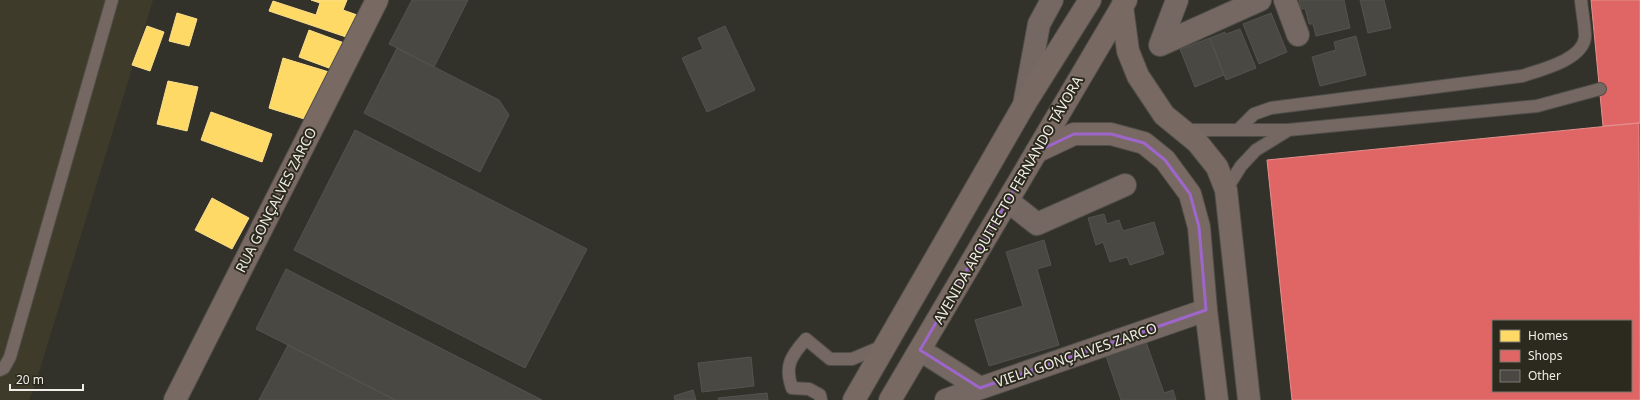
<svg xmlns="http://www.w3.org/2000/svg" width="1640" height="400" font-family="'Noto Sans',sans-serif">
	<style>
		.built { fill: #3f3b2a }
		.homes { fill: #ffd966; stroke: #fadf8c }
		.shops { fill: #e06666; stroke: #e58f8c; fill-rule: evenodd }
		.building { fill: #4a4843; stroke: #56534e }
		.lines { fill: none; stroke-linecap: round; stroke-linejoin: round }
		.lane-casing { stroke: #504e49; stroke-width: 14 }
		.street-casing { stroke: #504e49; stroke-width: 24 }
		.secondary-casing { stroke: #504e49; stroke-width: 24 }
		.lane { stroke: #756863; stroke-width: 12 }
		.street { stroke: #756863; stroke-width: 22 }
		.secondary { stroke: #786963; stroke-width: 22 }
		.marked { fill: none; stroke: #9e66cb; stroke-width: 3; stroke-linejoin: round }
		.labels { text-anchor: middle; stroke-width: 4; stroke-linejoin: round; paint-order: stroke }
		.street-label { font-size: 14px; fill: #f0eee6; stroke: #2c2a1e }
	</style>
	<rect width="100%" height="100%" fill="#32312a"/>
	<path class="built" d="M0,0H153L36,382L29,400H0Z"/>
	<path class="homes" d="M311,0H347L343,10L360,16L352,39L269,11L273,1L316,15L320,3Z
		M177,13L197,19L189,46L169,41Z
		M147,26L164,32L150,71L132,65Z
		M309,30L347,44L337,71L299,57Z
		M283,58L329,72L314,122L269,108Z
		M168,81L198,87L187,131L157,124Z
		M211,112L272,134L262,162L201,140Z
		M212,198L249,218L232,249L195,230Z"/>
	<path class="shops" d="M1591,0H1640V123L1603,126Z
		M1639,123L1640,400H1292L1267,160ZM1493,321H1631V391H1493Z"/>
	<path class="building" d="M412,0H468L434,67L389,44Z
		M1299,0H1344L1350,28L1316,36L1313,24H1309L1305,8L1301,9Z
		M1360,0H1384L1391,28L1368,33Z
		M1271,13L1287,52L1259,64L1243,24Z
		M725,26L755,90L707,112L682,58L703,49L698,38Z
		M1240,29L1256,68L1226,80L1210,38L1225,32L1226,34Z
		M1356,36L1366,75L1320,86L1312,57L1336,50L1334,42Z
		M1210,38L1224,75L1195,87L1180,49Z
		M397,48L499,100L509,115L480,172L364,113Z
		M355,130L587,249L525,368L294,250Z
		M1104,214L1107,224L1119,220L1123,231L1154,222L1164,254L1130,265L1127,257L1110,262L1103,242L1096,245L1088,218Z
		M1044,240L1051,265L1037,269L1059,345L989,366L975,320L1023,306L1006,252Z
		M286,269L542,400H395L288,345L256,329Z
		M1145,339L1164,393L1173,390L1176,400H1121L1105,353Z
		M288,345L395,400H259Z
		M751,357L754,386L702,392L698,363Z
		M693,390L696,400H675L674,396Z
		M767,393L768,400H719L718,398Z"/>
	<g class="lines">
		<defs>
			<path id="lane" d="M1184,130H1238L1254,114L1271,108L1522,76C1540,70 1583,60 1585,37C1585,25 1582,12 1581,0
				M1238,130H1288L1537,106L1600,89
				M1226,190L1241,166L1256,150L1287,131
				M0,370L4,368L10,357L112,0
				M821,400L820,395L809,389L792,388C784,366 791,356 806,339L830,359H852L883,346"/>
			<path id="street" d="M1177,0L1160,45L1260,0
				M1285,0L1298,35
				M1024,105L1039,24L1052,0
				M1008,201L1037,224L1125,185
				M920,350L980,388
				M946,400L1206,310"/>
			<path id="secondary" d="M1122,6L1128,51L1138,76L1164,115L1197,142L1217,167L1226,190L1249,400
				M1036,152L1074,134H1111L1144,143L1165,160L1190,194L1199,227L1206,310L1217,400
				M175,400L377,0
				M854,400L1024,105L1090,0
				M890,400L1126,0"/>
		</defs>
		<use href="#lane" class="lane-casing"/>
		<use href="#street" class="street-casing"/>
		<use href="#secondary" class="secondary-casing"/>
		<use href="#lane" class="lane"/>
		<use href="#street" class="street"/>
		<use href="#secondary" class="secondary"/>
	</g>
	<path class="marked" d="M1074,134H1111L1144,143L1165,160L1190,194L1199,227L1206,310L980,388L920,350L1036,152Z"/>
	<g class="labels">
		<g class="street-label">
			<text transform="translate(276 200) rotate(-63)" y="5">RUA GONÇALVES ZARCO</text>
			<text transform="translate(1008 200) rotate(-60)" y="5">AVENIDA ARQUITECTO FERNANDO TÁVORA</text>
			<text transform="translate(1076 355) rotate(-19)" y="5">VIELA GONÇALVES ZARCO</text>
		</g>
	</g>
	<rect x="1492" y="320" width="140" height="72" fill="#2c2a1e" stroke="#7a786e"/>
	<rect x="1500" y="330" width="20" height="12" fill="#ffd966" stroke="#7a786e"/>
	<text x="1528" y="340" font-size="12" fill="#f0eee6">Homes</text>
	<rect x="1500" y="350" width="20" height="12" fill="#e06666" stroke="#7a786e"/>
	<text x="1528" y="360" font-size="12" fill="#f0eee6">Shops</text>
	<rect x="1500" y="370" width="20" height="12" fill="#4a4843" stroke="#7a786e"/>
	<text x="1528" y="380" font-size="12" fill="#f0eee6">Other</text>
	<path d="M10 384v6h73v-6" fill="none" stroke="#f0eee6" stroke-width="2"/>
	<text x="16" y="384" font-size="12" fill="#f0eee6" stroke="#2c2a1e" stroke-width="3" paint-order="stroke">20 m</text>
</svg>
